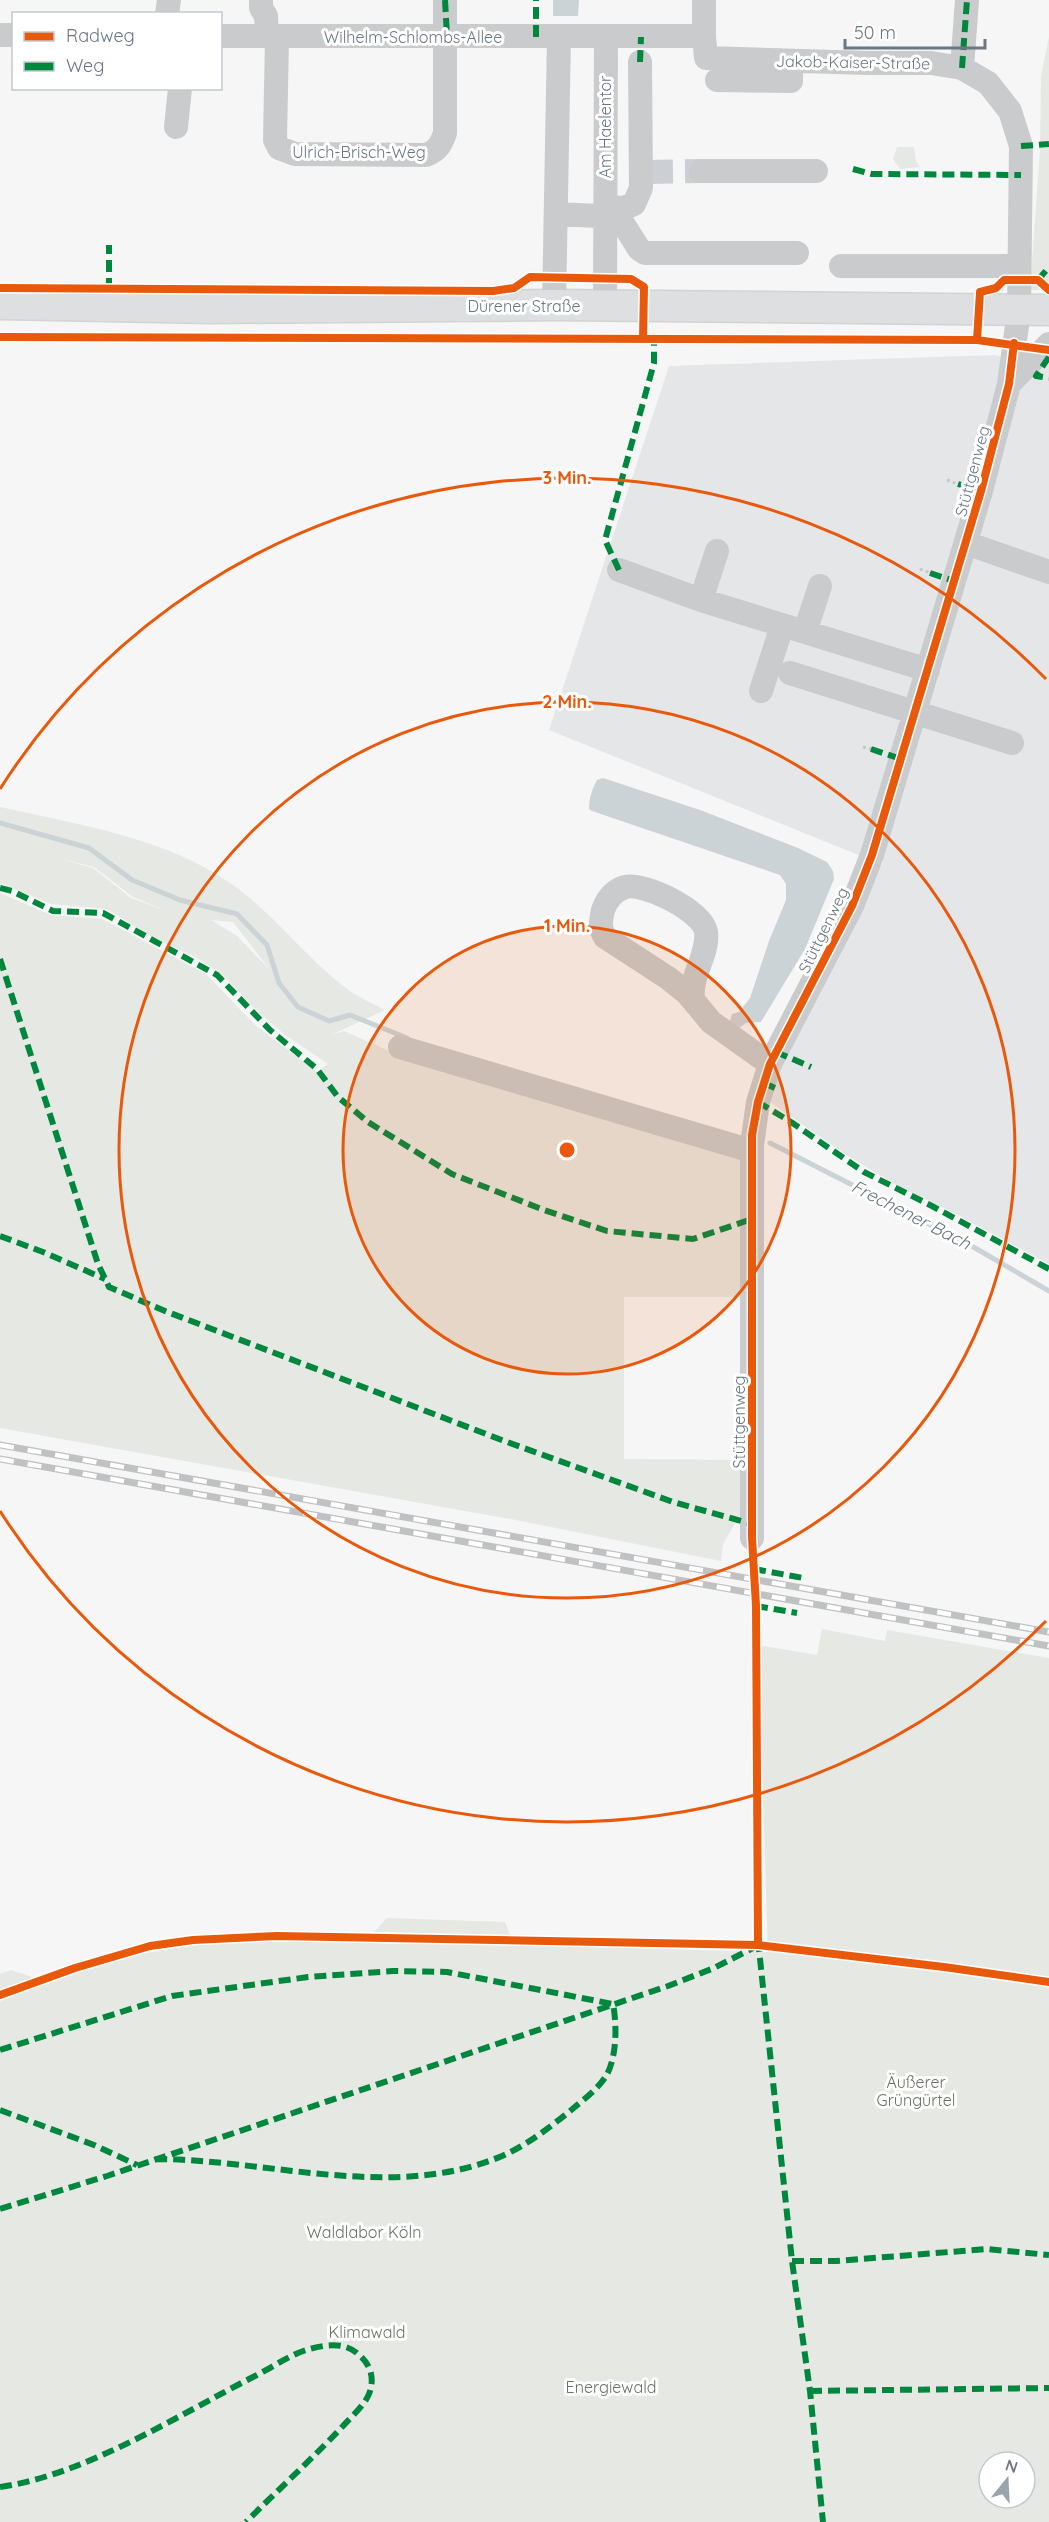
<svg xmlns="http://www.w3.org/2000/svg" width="1049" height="2522" font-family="Quicksand,sans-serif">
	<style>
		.built { fill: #e5e6e7 }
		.green { fill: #e5e8e3; fill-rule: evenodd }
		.water { fill: #cbd3d6 }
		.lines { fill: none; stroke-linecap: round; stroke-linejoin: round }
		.stream { stroke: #cbd3d6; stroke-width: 5 }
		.minor-tunnel { stroke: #ccd0d4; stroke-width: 24; stroke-dasharray: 24 12; stroke-linecap: butt }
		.major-casing { stroke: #d2d3d4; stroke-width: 33 }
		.path { stroke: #c7c8c9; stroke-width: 3; stroke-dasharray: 3 3; stroke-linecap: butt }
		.minor { stroke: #c9cbcc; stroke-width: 24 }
		.major { stroke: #dedfe0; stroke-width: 30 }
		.rail-casing { stroke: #c0c1c2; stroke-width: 7 }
		.rail { stroke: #fff; stroke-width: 4.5; stroke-dasharray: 14; stroke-linecap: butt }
		.quiet { stroke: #00873e; stroke-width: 6; stroke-dasharray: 12 6; stroke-linecap: butt }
		.cycleway-casing { stroke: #fff; stroke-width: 11 }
		.cycleway { stroke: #e8590c; stroke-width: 8 }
		.ring { fill: none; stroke: #e8590c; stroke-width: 3 }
		.labels { text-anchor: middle; stroke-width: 6; stroke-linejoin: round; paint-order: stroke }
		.street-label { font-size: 16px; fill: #697884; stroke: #fff }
		.park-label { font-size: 16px; fill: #677663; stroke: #fff }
		.water-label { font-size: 18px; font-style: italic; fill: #64797f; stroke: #fff }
		.centre { fill: #e8590c; stroke: #fff; stroke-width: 3 }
		.ring-label { font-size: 18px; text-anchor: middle; font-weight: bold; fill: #e8590c; stroke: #fff; stroke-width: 6; stroke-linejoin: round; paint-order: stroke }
	</style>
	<rect width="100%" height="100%" fill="#f6f6f6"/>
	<path class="built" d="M994,355L1049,366V1264L952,1212L898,1186L845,1154L767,1100L778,1063L883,862L861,856L549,730L669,366Z"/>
	<path class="green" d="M1049,37V290H1030L1040,151L1041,76Z
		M897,147H914L916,161L920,167L900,169L893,159Z
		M0,807C80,825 165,837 233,885C278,917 310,964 356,995C365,1000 376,1005 385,1010L331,1035L344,1031L396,1054L742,1157L745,1297H624V1459L746,1460L745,1507L723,1544L721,1561L516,1520L0,1428V893L51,915L102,919L206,974L255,1025L317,1072L328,1064L285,1035L252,1006L225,977L197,958L152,937L107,909L51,904L0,883ZM54,857L94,867L133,897L164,910L131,898L93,868ZM211,920L233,922L270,970L237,936Z
		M822,1629L885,1641L887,1630L1049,1658V2522H0V2000L76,1972L132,1955L213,1942L399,1941L768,1952L758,1645L817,1655ZM989,2462H1025V2498H989Z
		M387,1918L505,1922L510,1935L374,1932Z
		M11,1970L35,1978L0,1991V1974Z"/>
	<path class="water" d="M553,0H579L578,16H553Z
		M603,778L700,810L798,848L827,862L833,871L834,879L805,949L761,1022L746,1023L739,1028L729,1024L732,1014L739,1012L750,998L769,941L786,900V884L780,875L592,811L589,809C589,799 592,789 597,780Z"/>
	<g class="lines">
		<path class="stream" d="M0,823L89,848L132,880L180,900L237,914L267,945L279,983L298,1007L329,1021L350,1015L407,1038
			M770,1143L970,1245L1049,1291"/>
		<path class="minor-tunnel" d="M649,172L701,171"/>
		<defs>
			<path id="major" d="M0,304L213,308L554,305L1049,310"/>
		</defs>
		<use href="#major" class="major-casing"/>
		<path class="path" d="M947,480L958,484
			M920,569L930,573
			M863,747L871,749"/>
		<path class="minor" d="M261,0V8L266,16L267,36
			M167,14L169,0
			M0,35H14
			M220,36H704L706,58L868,63H931L962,68L988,83L1010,111L1021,146L1019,311L1009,384L981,491L872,855L852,906L770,1064L758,1102L752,1145V1538
			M704,36V0
			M277,37L275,140L279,148L295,154L426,155C437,151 441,145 445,133V0
			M962,68L967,0
			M717,80L791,81V62
			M176,127L180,88
			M701,171H816
			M605,207L624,208L634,204L641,188L640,62
			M556,214L619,217L639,249L645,253H797
			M841,266H1019
			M554,305L559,37
			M605,307L606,37
			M1009,384L1049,344
			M966,543L1049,572
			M619,570L701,600L928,670
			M701,600L717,551
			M805,632L820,586
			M790,673L1012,743
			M761,691L782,626
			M693,999C690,975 709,954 706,932C703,911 644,882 625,887C613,891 607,899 603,910C601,920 599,928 605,937L668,978L687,993L711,1022L770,1064
			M400,1047L752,1151"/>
		<use href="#major" class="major"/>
		<defs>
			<path id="rail" d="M0,1445L1049,1632
				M0,1459L1049,1646"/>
		</defs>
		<use href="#rail" class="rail-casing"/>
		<use href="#rail" class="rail"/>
		<path class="quiet" d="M445,0L447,36
			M536,37V0
			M640,62L641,37
			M962,68L967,0
			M1021,146L1049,144
			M853,169L872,174L1021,175
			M1038,280L1049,267
			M109,290V245
			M1049,357L1036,376L1049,378
			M958,484L981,491
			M619,570L605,540L654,363V339
			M930,573L954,581
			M871,749L901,759
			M0,888L12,891L53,911L103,913L217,975L270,1030L317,1069L338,1097L368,1122L452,1174L544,1210L607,1231L693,1239L752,1219
			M0,959L98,1264L109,1287L165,1311L499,1439L673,1502L752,1524
			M776,1052L811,1067
			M764,1083L779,1090
			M758,1102L791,1122L864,1172L932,1206L1049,1269
			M0,1236L43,1252L105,1279
			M754,1569L803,1578
			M756,1606L797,1613
			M758,1940L792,2261L810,2391L823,2522
			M0,2050L172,1996L308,1977L393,1971L447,1972L613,2004C617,2024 617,2058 606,2076C598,2089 582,2101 570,2111C549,2128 527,2145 502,2156C393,2202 268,2159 155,2159
			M0,2110L94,2145L137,2165
			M0,2209L107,2176L668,1986L714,1968L753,1948
			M792,2261H836L987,2249L1049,2255
			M810,2391L1049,2388
			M0,2487C85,2475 177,2416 253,2377C271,2368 288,2356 306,2350C323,2345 344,2341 358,2354C371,2364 375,2379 369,2394C364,2406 352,2416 343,2426C312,2459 278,2490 246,2522"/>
		<defs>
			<path id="cycleway" d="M0,288L493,291L514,288L530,277L631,279L644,287L643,339
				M0,337L977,340L1049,350
				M977,340L980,292L996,288L1004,280H1038L1049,290
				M758,1945L756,1606L752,1538V1135L758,1102L770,1064L852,906L872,855L981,491L1009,384L1014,343
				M0,1995L75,1968L150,1946L193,1940L277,1936L758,1945L944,1967L1049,1982"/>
		</defs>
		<use href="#cycleway" class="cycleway-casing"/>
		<use href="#cycleway" class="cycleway"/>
	</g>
	<circle cx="567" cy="1150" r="224" fill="#e8590c" fill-opacity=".12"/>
	<g class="ring">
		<circle cx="567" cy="1150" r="224"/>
		<circle cx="567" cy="1150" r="448"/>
		<path d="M1046 1621A672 672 0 0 1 0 1511M0 789A672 672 0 0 1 1046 679"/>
	</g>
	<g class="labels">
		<g class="street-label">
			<text x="413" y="43">Wilhelm-Schlombs-Allee</text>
			<text transform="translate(853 62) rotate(1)" y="6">Jakob-Kaiser-Straße</text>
			<text transform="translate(605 127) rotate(-90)" y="6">Am Haelentor</text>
			<text x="359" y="158">Ulrich-Brisch-Weg</text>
			<text x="524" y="312">Dürener Straße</text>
			<text transform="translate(972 471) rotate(-75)" y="6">Stüttgenweg</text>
			<text transform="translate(823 930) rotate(-64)" y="6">Stüttgenweg</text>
			<text transform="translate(739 1422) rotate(-90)" y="6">Stüttgenweg</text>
		</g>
		<g class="park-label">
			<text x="916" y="2088">Äußerer<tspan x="916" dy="18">Grüngürtel</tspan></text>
			<text x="364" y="2238">Waldlabor Köln</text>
			<text x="367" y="2338">Klimawald</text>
			<text x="611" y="2393">Energiewald</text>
		</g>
		<g class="water-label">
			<text transform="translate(911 1215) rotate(27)" y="6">Frechener Bach</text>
		</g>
	</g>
	<circle cx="567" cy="1150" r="9" class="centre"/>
	<g class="ring-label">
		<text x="567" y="484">3 Min.</text>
		<text x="567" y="708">2 Min.</text>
		<text x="567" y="932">1 Min.</text>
	</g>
	<rect x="12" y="12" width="210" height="78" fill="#ffffff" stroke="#c3c9ce" stroke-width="1.5"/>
	<rect x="24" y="32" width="30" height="9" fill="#e8590c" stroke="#c3c9ce" stroke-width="1.5"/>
	<text x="66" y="42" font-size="18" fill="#697884">Radweg</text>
	<rect x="24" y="62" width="30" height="9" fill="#00873e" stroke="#c3c9ce" stroke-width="1.5"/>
	<text x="66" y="72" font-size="18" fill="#697884">Weg</text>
	<g transform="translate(1007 2480) rotate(18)"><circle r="28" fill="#ffffff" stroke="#c3c9ce" stroke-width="1.5"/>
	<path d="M0-4.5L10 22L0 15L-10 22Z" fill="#9aa4ac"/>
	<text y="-9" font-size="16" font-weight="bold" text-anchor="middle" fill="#697884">N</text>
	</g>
	<path d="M845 39v9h140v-9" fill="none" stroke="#697884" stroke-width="3"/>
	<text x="854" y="39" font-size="18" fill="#697884" stroke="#ffffff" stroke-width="4.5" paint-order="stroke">50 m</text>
</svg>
